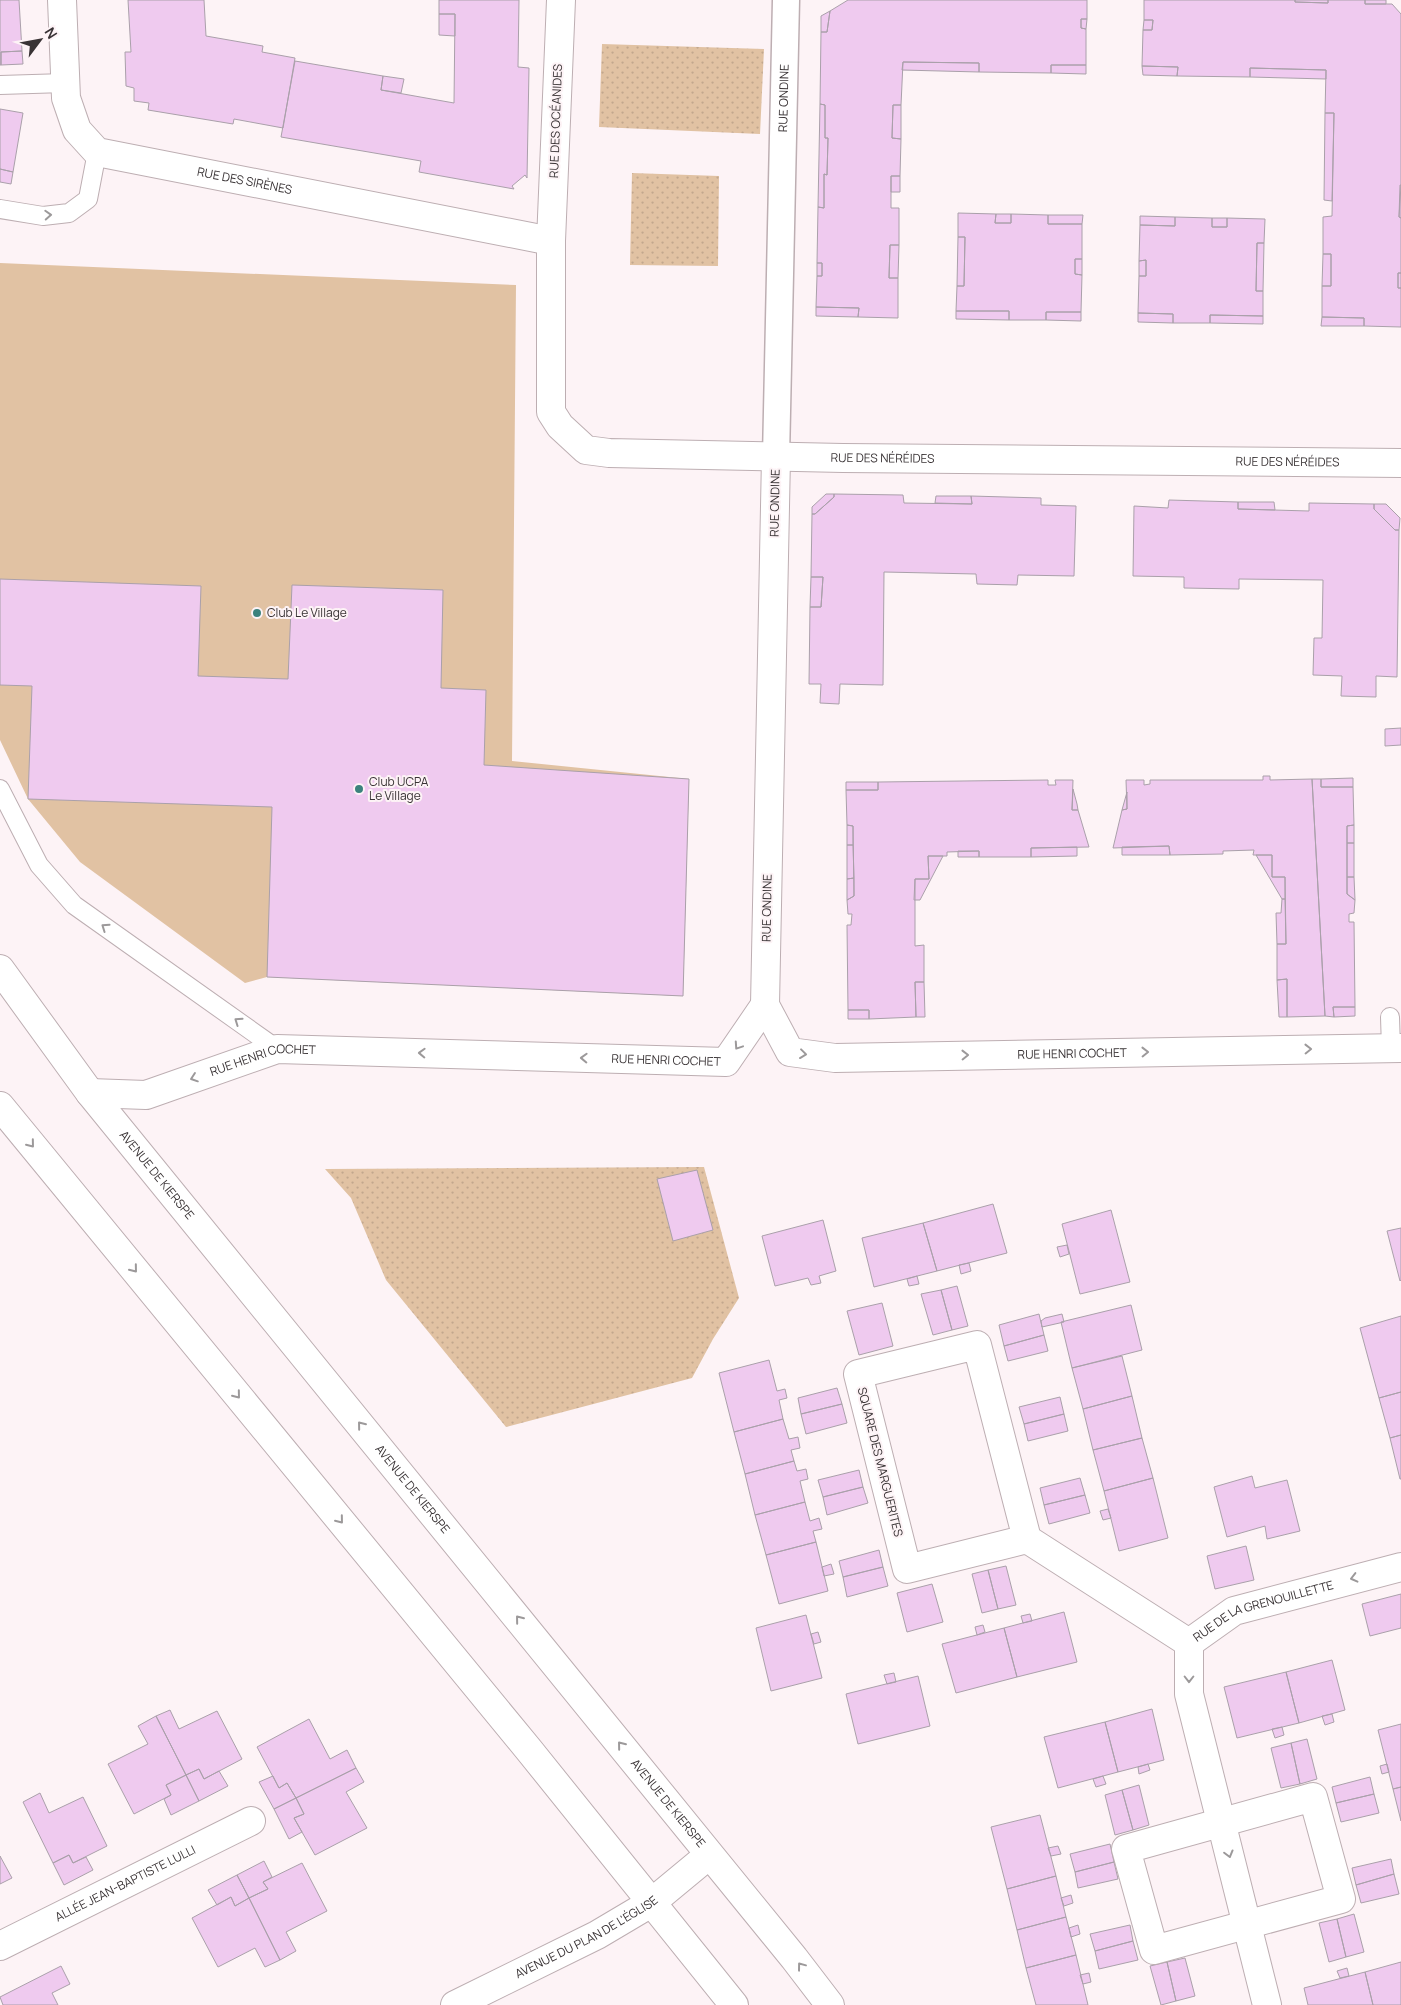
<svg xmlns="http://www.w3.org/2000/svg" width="1401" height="2005" font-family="Manrope,sans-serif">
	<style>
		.grass { fill: #e1c2a3 }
		.park { fill: url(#park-dots) }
		.building { fill: #efcaef; stroke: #aaa0aa }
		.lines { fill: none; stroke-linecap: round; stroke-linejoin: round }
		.service-casing { stroke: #bdaeb2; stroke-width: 20 }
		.pedestrian-casing { stroke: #bdaeb2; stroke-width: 29 }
		.minor-casing { stroke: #bdaeb2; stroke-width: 30 }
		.tertiary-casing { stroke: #bdaeb2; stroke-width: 30 }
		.secondary-casing { stroke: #bdaeb2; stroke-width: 30 }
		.service { stroke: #fff; stroke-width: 18 }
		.pedestrian { stroke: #fff; stroke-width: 26 }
		.minor { stroke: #fff; stroke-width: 28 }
		.tertiary { stroke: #fff; stroke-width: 28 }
		.secondary { stroke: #fff; stroke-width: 28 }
		.oneway { stroke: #9c999a }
		.poi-dot { fill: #3b827d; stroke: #fdf3f6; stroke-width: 2 }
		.labels { text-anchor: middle; stroke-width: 4; stroke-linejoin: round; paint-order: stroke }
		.street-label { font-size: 12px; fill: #393335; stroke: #fdf3f6 }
		.poi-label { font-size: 12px; fill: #393335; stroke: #fdf3f6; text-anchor: start }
	</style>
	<defs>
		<pattern id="park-dots" width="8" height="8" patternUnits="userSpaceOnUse" patternTransform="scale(1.25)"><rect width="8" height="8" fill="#e1c2a3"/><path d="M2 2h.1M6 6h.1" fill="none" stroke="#c2a78d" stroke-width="1.8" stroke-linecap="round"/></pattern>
	</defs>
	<rect width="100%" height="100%" fill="#fdf3f6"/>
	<path class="grass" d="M0,263L516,285L512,761L689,779L683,996L267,977L245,983L80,862L28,799L0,740Z"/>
	<path class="park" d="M602,44L764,49L760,134L599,127Z
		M632,173L719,176L718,266L630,265Z
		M704,1167L739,1298L713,1339L692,1378L506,1427L386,1280L351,1198L325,1169Z"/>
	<path class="building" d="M0,0H19L22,51L1,52V65H0Z
		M128,0H204L206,36L263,46L262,52L295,58L283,128L234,119L233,124L148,110L149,103L134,101V88L126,86L125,52H131Z
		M439,0H519L518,67L529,68L527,178L525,175L512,186L514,189L419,172L421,161L281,137L295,61L383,76L381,90L454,103L455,14H439Z
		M848,0H1087V19H1081V28L1086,29V65H1051V73L979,72V63L903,62L901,105H893L892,138L901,139L900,176H891V208H899V245H890L889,278H898V318L858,317L859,308L816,307L817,276H822V263H817L818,207L824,208V174L827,175L828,138H825V105L820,104L821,32H827L830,11Z
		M1144,0H1295V2L1328,3V0H1365V4H1392L1401,14V185L1399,217L1401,218V273H1398V288H1401V327L1364,326V318L1322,317V286H1331V254H1323V217L1332,216L1334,113H1325L1326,70L1250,68V77L1177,76L1178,67L1142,66L1143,30H1152L1153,20H1144Z
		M1295,0H1328V3L1295,2Z
		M1365,0H1386V4H1365Z
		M830,11L827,32H821V16Z
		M439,14H455V36L439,35Z
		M1081,19H1087L1086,29L1081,28Z
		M1144,20H1153L1152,30H1143Z
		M22,51L23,64L1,65V52Z
		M903,62L979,63V72L902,70Z
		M1051,65H1086V74L1051,73Z
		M1142,66L1178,67L1177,76L1143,75Z
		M1250,68L1326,70V79L1250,77Z
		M383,76L404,79L401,93L381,90Z
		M820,104L825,105V138H828L827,175L824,174V208L818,207Z
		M893,105H901V139L892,138Z
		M0,109L23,113L13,172L0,169Z
		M1325,113H1334L1332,201L1324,200Z
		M0,169L13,172L11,184L0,182Z
		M891,176H900V192H891Z
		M1400,185H1401V218L1399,217Z
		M958,213L996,214L995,223H1011V214L1048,215V224H1082V259H1075V274L1082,275L1081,312H1046V320H1009V311H956L957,286H964L965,237H958Z
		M996,214H1011V223H995Z
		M1048,215H1083L1082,224H1048Z
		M1140,216L1175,217V226L1140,225Z
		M1175,217L1212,218V227H1227V218L1265,219L1264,243H1257L1256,291H1263V316L1210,315V323H1173V314L1138,313L1139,276H1146V260L1139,261L1140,225L1175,226Z
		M1212,218H1227V227H1212Z
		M958,237H965L964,286H957Z
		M1257,243H1264L1263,291H1256Z
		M890,245H899L898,278H889Z
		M1323,254H1331V286H1322Z
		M1075,259H1082V275L1075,274Z
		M1146,260V276H1139V261Z
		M817,263H822V276H817Z
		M1398,273H1401V288H1398Z
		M816,307L859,308L858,317L816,316Z
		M956,311H1009V320L956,319Z
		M1046,312H1081V321L1046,320Z
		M1138,313L1173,314V323L1138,322Z
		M1210,315L1263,316V324L1210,323Z
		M1322,317L1364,318V326H1321Z
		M826,494H834V497L815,514H812V507Z
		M834,494L903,495L904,503L972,504L971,496L1041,498V505L1076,506L1074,576L1018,575L1017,585L977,584L976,574L884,572L883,685L840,684L839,704L820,703L821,684H809L810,607H821L823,577H811L812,514H815L834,497Z
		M936,496H971L972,504L935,503Z
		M1169,500L1238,502V509L1309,511V503L1374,504V509L1395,530H1399L1397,677L1376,676V697L1341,696L1342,676L1313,675L1314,638H1322L1323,580L1239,579V589L1184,588V577L1133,576L1134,506L1168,508Z
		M1238,502H1274L1275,510L1238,509Z
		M1374,504H1386L1400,518L1399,530H1395L1374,509Z
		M811,577H823L821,607H810Z
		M0,579L201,586L198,676L288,679L292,585L443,590L441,688L486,690L484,765L689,779L683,996L267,977L272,807L28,799L32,686L0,685Z
		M1401,728V745L1385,746V729Z
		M1263,776H1270V780L1312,779L1325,1016L1287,1017V979L1277,980V944H1286L1285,877H1272V855H1253L1254,850L1223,851V854L1170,855L1169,846L1113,848L1122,810L1127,809L1126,780H1144V785L1150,784V780H1263Z
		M1353,778V787H1321V779Z
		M1312,779H1321V787H1353L1354,825L1347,826V894L1355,900L1354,913L1349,914V922H1354L1355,1007H1333L1334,1017L1325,1016Z
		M1048,780V785H1056L1055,780H1073L1072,810H1078L1089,847L1031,848V857H979V851L947,852V856H928L929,879H915V946L924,945V982H915L916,1017L869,1019V1010H848L847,925H851L852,914H848L847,900L854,896L853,826L847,825L846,790H878V782Z
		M846,782H878V790H846Z
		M1073,789L1077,804L1078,810H1072Z
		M1127,792V809L1122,810Z
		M847,825L853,826V845H847Z
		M1354,825V843H1347V826Z
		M1347,843H1354V877H1347Z
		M847,845H853L854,878L847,879Z
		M1169,846L1170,855H1122V847Z
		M1077,847V856L1031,857V848Z
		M958,851H979V857H958Z
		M1256,855H1272V877H1285V899H1282Z
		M928,856H943L920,900H914L915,879H929Z
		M1347,877H1354L1355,900L1347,894Z
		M854,878V896L847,900V879Z
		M1282,899H1285L1286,944H1277L1276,913H1281Z
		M1287,979V1017H1279L1277,980Z
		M915,982H924L925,1017H916Z
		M1333,1007H1355V1016L1334,1017Z
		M848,1010H869V1019H848Z
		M697,1170L713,1230L673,1241L657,1179Z
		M993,1204L1007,1253L937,1271L923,1223Z
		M1111,1210L1130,1282L1080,1294L1062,1224Z
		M823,1220L836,1271L819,1276L821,1283L811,1285L808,1278L775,1286L762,1236Z
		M923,1223L937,1271L874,1287L862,1238Z
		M1401,1228V1280L1400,1281L1387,1231Z
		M1067,1245L1069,1254L1060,1257L1057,1247Z
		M969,1263L971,1271L961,1274L959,1265Z
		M917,1276L919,1284L909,1286L907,1279Z
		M957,1286L968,1326L952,1330L941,1290Z
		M941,1290L952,1330L933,1335L921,1294Z
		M882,1303L893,1346L859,1355L847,1311Z
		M1131,1305L1142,1350L1072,1368L1061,1322Z
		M1039,1314L1044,1335L1004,1346L999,1325Z
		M1062,1314L1064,1322L1042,1327L1041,1321L1045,1318Z
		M1401,1316V1392L1379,1398L1360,1328Z
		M1044,1335L1048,1351L1008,1361L1004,1346Z
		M1122,1356L1132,1396L1083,1409L1072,1368Z
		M769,1360L777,1391L785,1389L787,1398L779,1400L783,1419L734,1432L719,1373Z
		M837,1388L842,1404L801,1414L798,1398Z
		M1401,1392V1435L1390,1438L1379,1398Z
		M1132,1396L1142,1438L1093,1450L1083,1409Z
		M1060,1397L1064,1414L1024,1424L1019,1407Z
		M842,1404L847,1423L806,1434L801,1414Z
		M1064,1414L1068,1431L1028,1441L1024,1424Z
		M783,1419L789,1439L798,1437L800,1448L791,1450L794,1461L745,1474L734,1432Z
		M1401,1435V1479H1400L1390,1438Z
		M1142,1438L1153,1478L1104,1491L1093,1450Z
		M794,1461L797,1471L806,1469L808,1479L800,1481L805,1502L755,1515L745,1474Z
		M859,1470L863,1487L823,1497L818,1480Z
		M1252,1476L1255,1488L1287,1480L1300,1531L1267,1539L1265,1526L1227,1537L1214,1487Z
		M1080,1478L1085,1495L1044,1505L1040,1488Z
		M1153,1478L1168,1538L1119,1551L1104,1491Z
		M863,1487L868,1503L827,1515L823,1497Z
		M1085,1495L1090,1513L1049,1524L1044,1505Z
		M805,1502L810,1521L819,1518L822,1529L813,1531L816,1542L766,1555L755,1515Z
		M1108,1509L1111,1518L1103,1520L1100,1511Z
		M816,1542L828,1591L779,1604L766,1555Z
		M1246,1546L1254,1580L1215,1589L1207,1556Z
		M879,1550L883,1567L843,1577L839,1561Z
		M831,1564L834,1574L824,1576L822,1567Z
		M1006,1566L1016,1605L998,1609L988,1570Z
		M883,1567L888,1586L847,1597L843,1577Z
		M988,1570L998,1609L982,1613L972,1574Z
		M932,1584L943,1622L907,1632L897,1593Z
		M1401,1594V1628L1370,1636L1362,1604Z
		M1064,1612L1077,1662L1017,1677L1004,1628Z
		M1030,1614L1032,1621L1023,1623L1021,1616Z
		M806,1615L822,1678L771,1691L756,1628Z
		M983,1625L985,1632L977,1635L975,1627Z
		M1004,1628L1017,1677L956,1693L942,1644Z
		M818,1632L821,1642L814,1644L811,1634Z
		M1332,1660L1345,1710L1299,1723L1286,1672Z
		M1286,1672L1299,1723L1237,1738L1224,1687Z
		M894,1673L896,1682L887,1684L884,1675Z
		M918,1676L930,1726L858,1744L846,1694Z
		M1152,1709L1164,1760L1118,1772L1105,1722Z
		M170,1710L179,1729L217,1711L242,1759L204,1779L199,1769L186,1775L156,1716Z
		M1332,1714L1334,1722L1325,1725L1322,1716Z
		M156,1716L186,1775L166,1785L171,1795L134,1814L108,1764L148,1744L138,1726Z
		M309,1719L330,1759L347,1750L356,1768L296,1798L287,1783L279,1788L257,1747Z
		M1105,1722L1118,1772L1058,1788L1044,1737Z
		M1401,1724V1787L1393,1789L1378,1730Z
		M1282,1727L1284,1735L1275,1738L1272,1729Z
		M1307,1739L1317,1779L1300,1784L1291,1743Z
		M1291,1743L1300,1784L1281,1788L1271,1748Z
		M1148,1764L1150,1770L1139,1774L1138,1767Z
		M1387,1764L1389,1772L1382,1774L1380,1766Z
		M356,1768L364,1782L346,1792L367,1828L315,1855L294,1818L304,1814L296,1798Z
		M199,1769L204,1779L219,1771L228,1786L199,1801L186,1775Z
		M186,1775L199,1801L171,1815L164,1799L171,1795L166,1785Z
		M273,1776L279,1788L287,1783L296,1798L274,1809L259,1782Z
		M1103,1776L1106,1784L1096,1787L1093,1779Z
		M1370,1777L1374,1794L1336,1803L1332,1787Z
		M1139,1785L1149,1825L1133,1830L1122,1790Z
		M1401,1787V1821L1393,1789Z
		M1122,1790L1133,1830L1115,1835L1105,1795Z
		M40,1793L49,1813L83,1797L107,1846L73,1863L69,1855L53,1863L23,1802Z
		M1374,1794L1379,1813L1341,1822L1336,1803Z
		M296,1798L304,1814L294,1818L302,1832L289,1839L274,1809Z
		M1040,1815L1056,1876L1007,1889L991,1827Z
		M1110,1844L1114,1862L1075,1872L1070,1854Z
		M1058,1846L1061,1854L1051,1856L1048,1848Z
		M69,1855L73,1863L86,1857L93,1870L64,1885L53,1863Z
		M0,1856L12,1878L0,1884Z
		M1391,1859L1394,1874L1356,1885L1352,1868Z
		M264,1861L272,1877L263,1882L268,1889L249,1898L237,1875Z
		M1114,1862L1118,1879L1078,1888L1075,1872Z
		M302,1863L327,1911L286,1932L296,1951L280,1960L249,1898L268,1889L263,1882Z
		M1394,1874L1399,1894L1361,1903L1356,1885Z
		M237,1875L249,1898L235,1906L231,1897L217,1905L208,1890Z
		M1056,1876L1066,1917L1017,1930L1007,1889Z
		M1071,1895L1073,1903L1064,1906L1061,1898Z
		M231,1897L235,1906L249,1898L280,1960L265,1967L255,1948L218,1967L192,1918Z
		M1354,1914L1364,1952L1346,1957L1337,1919Z
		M1066,1917L1076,1955L1026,1968L1017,1930Z
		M1337,1919L1346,1957L1329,1962L1319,1923Z
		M1078,1925L1080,1934L1071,1937L1069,1928Z
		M1130,1925L1133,1941L1095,1951L1090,1934Z
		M1133,1941L1138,1960L1099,1969L1095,1951Z
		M1076,1955L1088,2005H1036L1026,1968Z
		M1185,1958L1195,1996L1176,2001L1167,1962Z
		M1167,1962L1176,2001L1161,2005L1150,1966Z
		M1401,1962V2005H1373L1365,1972Z
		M61,1966L70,1984L52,1993L58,2005H3L0,1997Z
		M1347,1968L1349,1976L1340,1978L1337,1971Z
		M1365,1972L1373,2005H1308L1304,1988Z
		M1089,1973L1091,1982L1083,1984L1080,1975Z"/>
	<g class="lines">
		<defs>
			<path id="service" d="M0,85L65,83
				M0,209L43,216L69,213L88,199L97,152
				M0,789L39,865L74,905L277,1049
				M1390,1017L1391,1048"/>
			<g id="pedestrian">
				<path id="s1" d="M776,457L786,0"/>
			</g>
			<g id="minor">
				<path id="s2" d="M62,0L66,98L77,130L97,152L551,241"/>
				<path id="s3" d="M561,0L551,241V412L560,426L586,450L609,453L843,458L1401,463"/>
				<path id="s4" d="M776,457L765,1005L790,1052L835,1058L1401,1048"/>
				<path id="s5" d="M90,1093L146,1095L277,1049L726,1062L765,1005"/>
				<path d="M1027,1539L907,1569L858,1374L977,1345L1027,1539L1189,1643"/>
				<path d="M1313,1797L1341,1899L1154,1950L1126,1849Z"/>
				<path id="s6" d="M0,1946L251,1821"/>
				<path id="s7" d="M1267,2005L1189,1694V1643L1234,1611L1401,1567"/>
			</g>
			<g id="tertiary">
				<path id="s8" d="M455,2005L597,1935L651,1903L709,1855"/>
			</g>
			<g id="secondary">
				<path id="s9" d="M0,969L90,1093L794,1958L830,2005"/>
				<path d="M0,1106L529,1750L734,2005"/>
			</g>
		</defs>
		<use href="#service" class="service-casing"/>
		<use href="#pedestrian" class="pedestrian-casing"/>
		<use href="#minor" class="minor-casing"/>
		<use href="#tertiary" class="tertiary-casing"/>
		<use href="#secondary" class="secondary-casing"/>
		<use href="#service" class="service"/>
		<use href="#pedestrian" class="pedestrian"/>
		<use href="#minor" class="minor"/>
		<use href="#tertiary" class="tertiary"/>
		<use href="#secondary" class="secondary"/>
	</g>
	<defs><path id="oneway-chevron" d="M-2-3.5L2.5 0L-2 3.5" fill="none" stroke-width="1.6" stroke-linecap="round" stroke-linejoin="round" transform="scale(1.25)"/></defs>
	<g class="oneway">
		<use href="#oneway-chevron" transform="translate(48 215) rotate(-3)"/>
		<use href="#oneway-chevron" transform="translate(105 927) rotate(-145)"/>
		<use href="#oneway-chevron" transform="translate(238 1021) rotate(-145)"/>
		<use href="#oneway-chevron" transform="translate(738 1046) rotate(124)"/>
		<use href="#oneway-chevron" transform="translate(1308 1049) rotate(-1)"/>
		<use href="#oneway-chevron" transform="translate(1145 1052) rotate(-1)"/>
		<use href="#oneway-chevron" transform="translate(422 1053) rotate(-178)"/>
		<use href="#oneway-chevron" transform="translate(803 1054) rotate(7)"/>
		<use href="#oneway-chevron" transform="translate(965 1055) rotate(-1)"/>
		<use href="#oneway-chevron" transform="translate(584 1058) rotate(-178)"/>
		<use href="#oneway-chevron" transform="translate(194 1078) rotate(161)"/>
		<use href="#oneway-chevron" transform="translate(31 1144) rotate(51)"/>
		<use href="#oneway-chevron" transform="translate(134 1269) rotate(51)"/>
		<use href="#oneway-chevron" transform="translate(237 1395) rotate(51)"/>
		<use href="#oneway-chevron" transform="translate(361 1425) rotate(-129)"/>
		<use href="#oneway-chevron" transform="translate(340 1520) rotate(51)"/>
		<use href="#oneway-chevron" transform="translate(1354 1578) rotate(166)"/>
		<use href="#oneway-chevron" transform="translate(519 1619) rotate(-129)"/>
		<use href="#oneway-chevron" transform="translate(1189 1679) rotate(90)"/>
		<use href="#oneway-chevron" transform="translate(621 1745) rotate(-129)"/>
		<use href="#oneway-chevron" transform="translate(1229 1854) rotate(75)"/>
		<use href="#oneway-chevron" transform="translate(801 1966) rotate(-127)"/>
	</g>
	<g class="poi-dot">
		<circle cx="257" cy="613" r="5"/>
		<circle cx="359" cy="789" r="5"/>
	</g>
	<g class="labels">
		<g class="street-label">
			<text dy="4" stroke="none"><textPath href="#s1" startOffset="359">RUE ONDINE</textPath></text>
			<text transform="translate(556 121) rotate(-88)" y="4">RUE DES OCÉANIDES</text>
			<text dy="4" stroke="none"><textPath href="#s2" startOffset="312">RUE DES SIRÈNES</textPath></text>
			<text dy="4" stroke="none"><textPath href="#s3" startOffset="761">RUE DES NÉRÉIDES</textPath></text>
			<text dy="4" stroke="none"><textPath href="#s3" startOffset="1166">RUE DES NÉRÉIDES</textPath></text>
			<text transform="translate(775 503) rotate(-89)" y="4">RUE ONDINE</text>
			<text transform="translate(767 908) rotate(-89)" y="4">RUE ONDINE</text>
			<text dy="4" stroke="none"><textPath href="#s4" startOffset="884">RUE HENRI COCHET</textPath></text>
			<text dy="4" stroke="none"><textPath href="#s5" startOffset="584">RUE HENRI COCHET</textPath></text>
			<text dy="4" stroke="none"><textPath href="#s5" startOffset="179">RUE HENRI COCHET</textPath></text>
			<text dy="4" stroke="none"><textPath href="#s9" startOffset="259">AVENUE DE KIERSPE</textPath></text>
			<text transform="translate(880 1462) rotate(76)" y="4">SQUARE DES MARGUERITES</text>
			<text dy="4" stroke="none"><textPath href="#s9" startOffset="664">AVENUE DE KIERSPE</textPath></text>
			<text dy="4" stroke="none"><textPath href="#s7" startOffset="454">RUE DE LA GRENOUILLETTE</textPath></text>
			<text dy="4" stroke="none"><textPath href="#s9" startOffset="1069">AVENUE DE KIERSPE</textPath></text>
			<text dy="4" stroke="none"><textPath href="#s6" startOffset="140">ALLÉE JEAN-BAPTISTE LULLI</textPath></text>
			<text dy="4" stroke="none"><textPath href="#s8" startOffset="148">AVENUE DU PLAN DE L'ÉGLISE</textPath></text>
		</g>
		<g class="poi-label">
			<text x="267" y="617">Club Le Village</text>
			<text x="369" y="786">Club UCPA<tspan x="369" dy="14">Le Village</tspan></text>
		</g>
	</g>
	<g transform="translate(40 40) rotate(58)" stroke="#fdf3f6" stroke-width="4" paint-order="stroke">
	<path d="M0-4L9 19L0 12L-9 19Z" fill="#393335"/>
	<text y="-8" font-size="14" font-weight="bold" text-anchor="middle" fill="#393335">N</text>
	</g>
</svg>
